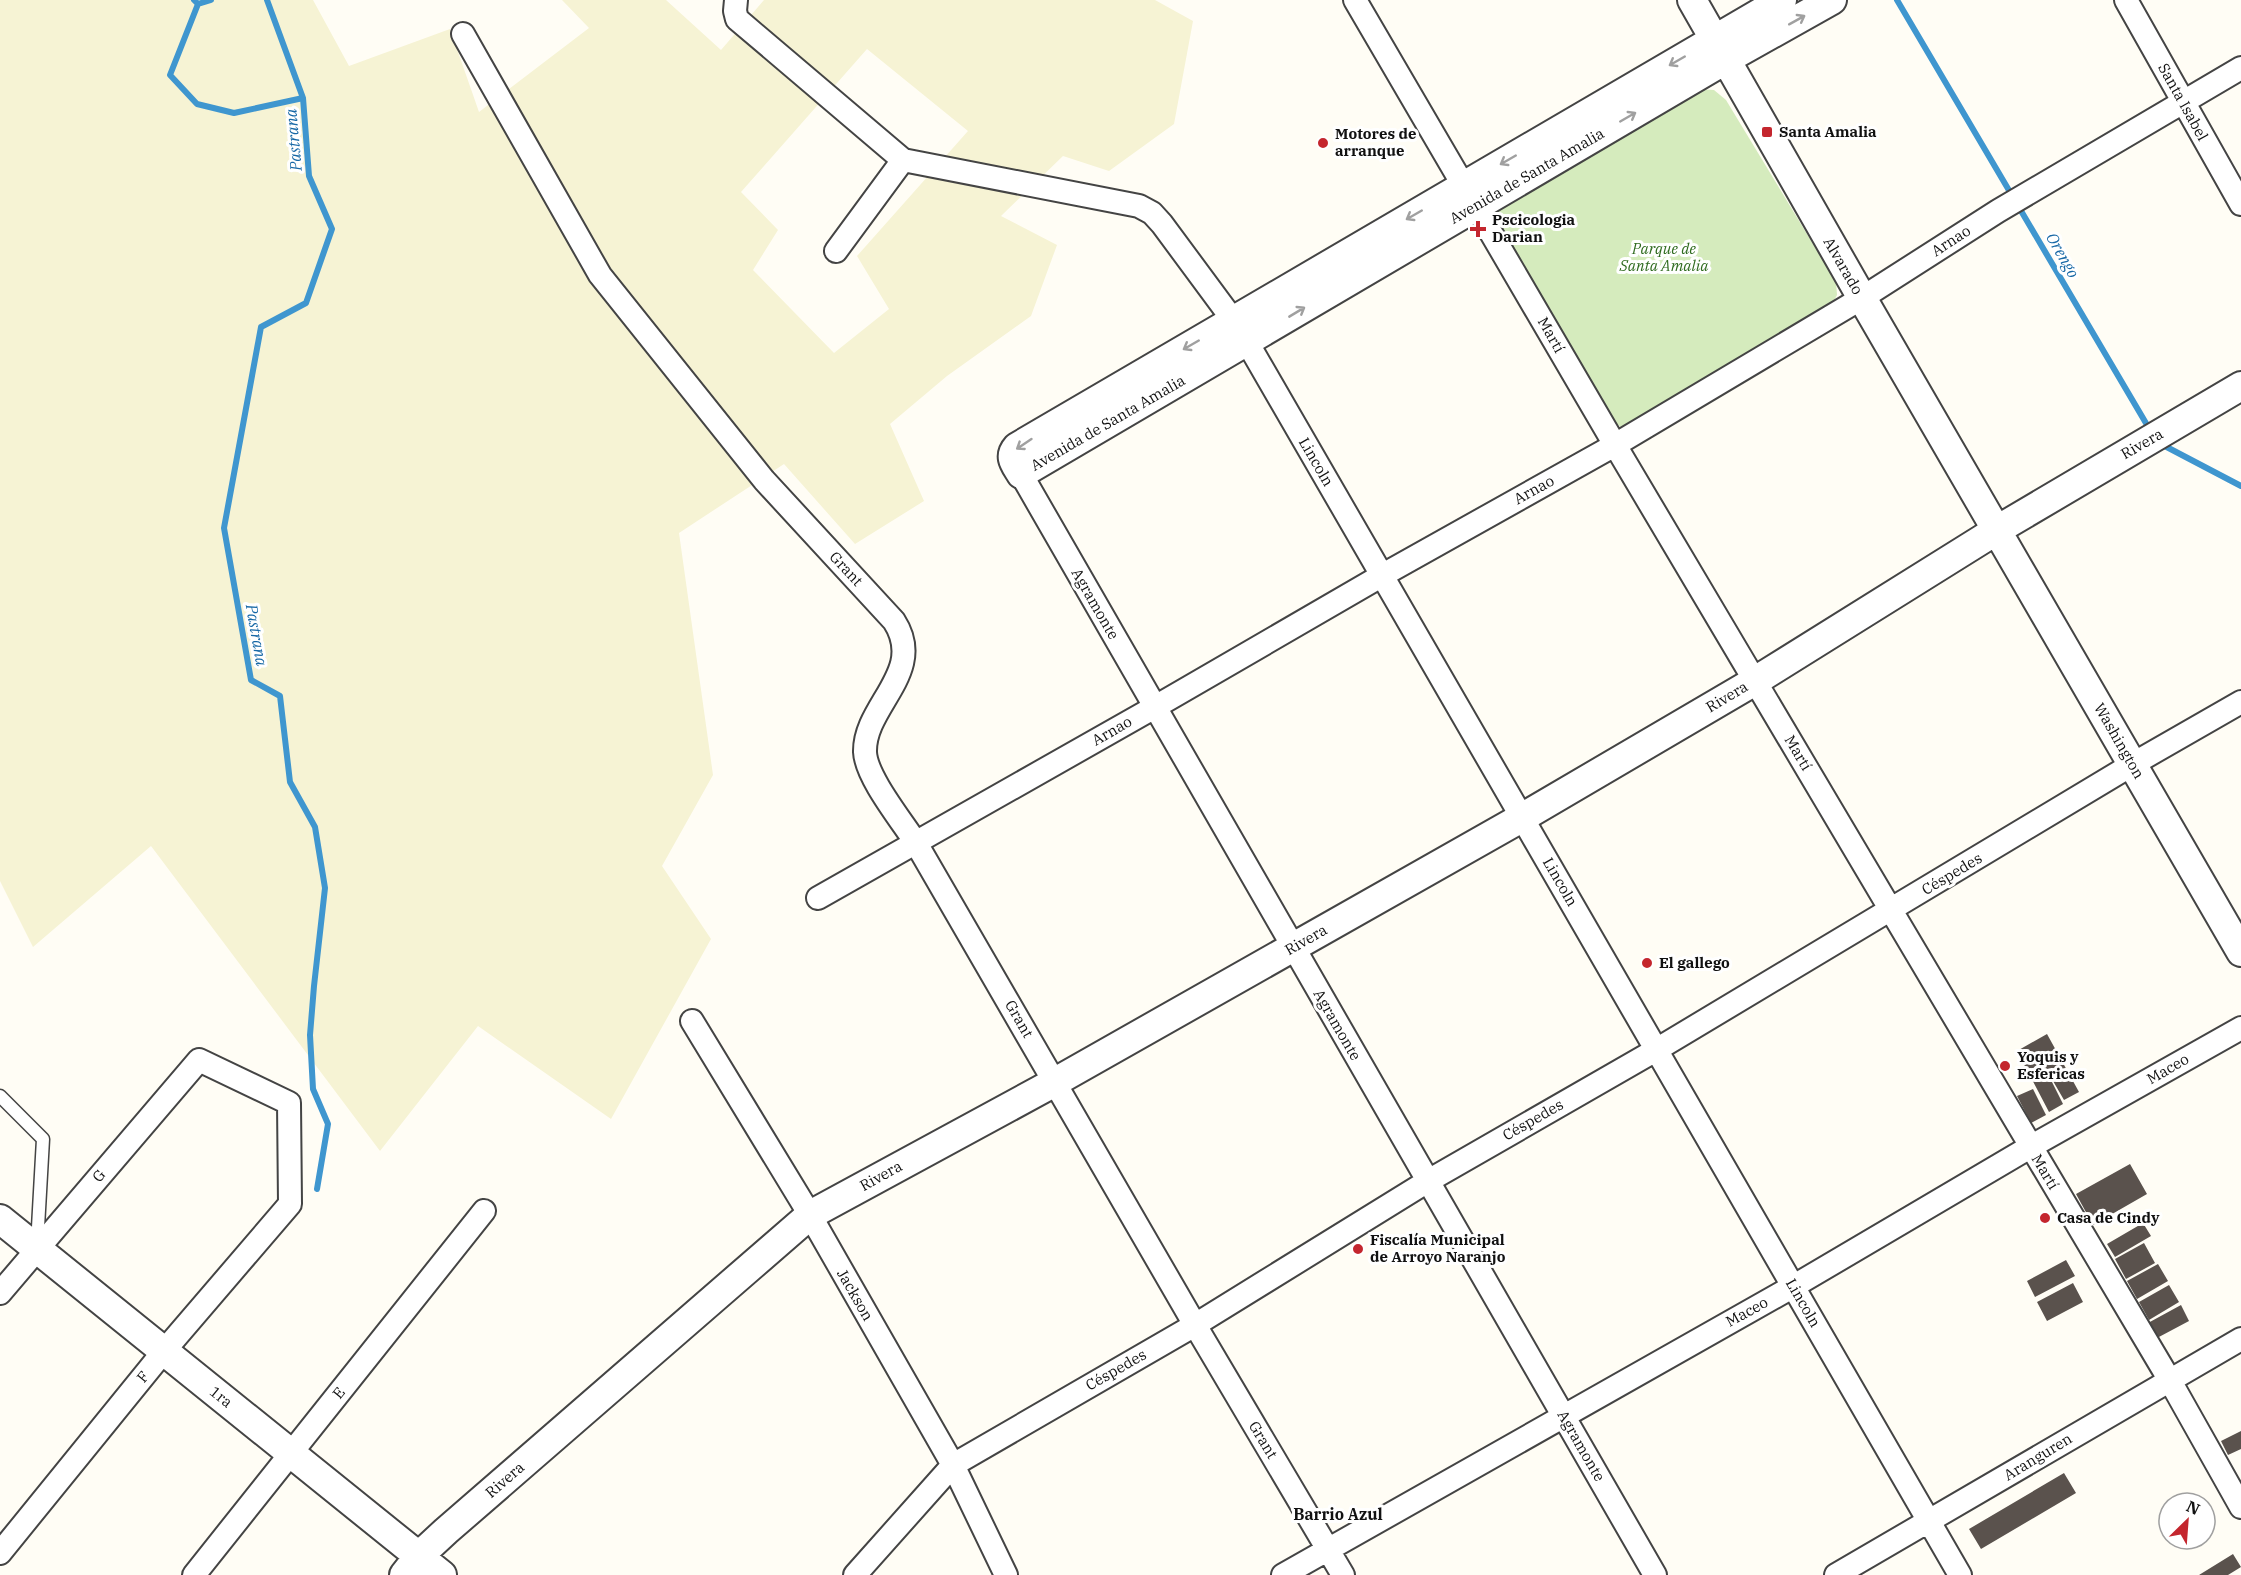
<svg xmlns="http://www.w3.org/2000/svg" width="2241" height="1575" font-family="'IBM Plex Serif',serif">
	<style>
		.farmland { fill: #f6f3d4; fill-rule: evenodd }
		.green { fill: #d5ebbd }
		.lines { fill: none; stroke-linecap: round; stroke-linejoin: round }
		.stream { stroke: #3f96cf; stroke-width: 6 }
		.building { fill: #5a524d }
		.service-casing { stroke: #444; stroke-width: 15 }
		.minor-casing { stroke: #444; stroke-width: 26 }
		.tertiary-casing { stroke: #444; stroke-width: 32 }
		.service { stroke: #fff; stroke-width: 12 }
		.minor { stroke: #fff; stroke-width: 22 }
		.tertiary { stroke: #fff; stroke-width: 28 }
		.oneway { stroke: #a0a0a0 }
		.poi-dot { fill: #c4262e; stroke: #fff; stroke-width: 2 }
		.labels { text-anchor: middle; stroke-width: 6; stroke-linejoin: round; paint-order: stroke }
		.street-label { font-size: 15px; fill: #111; stroke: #fff }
		.poi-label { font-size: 15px; font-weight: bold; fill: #111; stroke: #fff; text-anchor: start }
		.park-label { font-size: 15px; font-style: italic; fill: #2f6b1f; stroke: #fff }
		.water-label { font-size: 16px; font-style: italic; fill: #1768a6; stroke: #fff }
		.neighbourhood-label { font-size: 16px; font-weight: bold; fill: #111; stroke: #fff }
	</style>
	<rect width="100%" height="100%" fill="#fffdf5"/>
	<path class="farmland" d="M0,0H313L349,66L450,29L479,112L589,28L562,0H666L721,50L764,0H1155L1193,21L1174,124L1109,171L1063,156L1001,216L1057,245L1031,316L947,376L890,424L924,501L855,544L784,464L679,533L713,775L662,866L711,939L611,1119L478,1026L380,1151L151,846L33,947L0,881ZM867,49L968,131L857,256L889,309L834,353L753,270L778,230L741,192Z"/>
	<path class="green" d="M1696,89L1714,90L1726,100L1836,282L1837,295L1830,308L1623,428L1605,417L1494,229L1495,212Z"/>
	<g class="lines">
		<path class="stream" d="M194,0L198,4L170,75L197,104L234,113L303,98
			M267,0L303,98L309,176L332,229L306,303L261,327L224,528L251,680L280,696L290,782L315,827L325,888L314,986L310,1035L313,1089L328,1124L317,1189
			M1897,0L2150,430
			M198,4L211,0
			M2159,443L2241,486"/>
	</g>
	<path class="building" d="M2047,1034L2079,1092L2064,1100L2042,1062L2063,1104L2049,1112L2017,1051Z
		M2033,1089L2046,1115L2031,1123L2017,1096Z
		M2130,1164L2147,1194L2093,1225L2076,1194Z
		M2143,1223L2151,1236L2115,1257L2107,1244Z
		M2144,1243L2155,1263L2126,1279L2115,1259Z
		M2066,1260L2075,1276L2035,1297L2027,1281Z
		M2158,1264L2168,1281L2137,1299L2127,1281Z
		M2073,1283L2083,1302L2047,1321L2037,1302Z
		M2169,1285L2179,1302L2149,1320L2139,1302Z
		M2181,1305L2189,1321L2157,1338L2148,1323Z
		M2241,1431V1449L2228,1455L2221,1441Z
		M2064,1473L2076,1493L1981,1549L1969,1529Z
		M2233,1554L2241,1567L2228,1575H2199Z"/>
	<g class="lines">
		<defs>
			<path id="service" d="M0,1096L43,1139L37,1245"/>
			<path id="minor" d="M736,0L735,11L737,19L903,160L1139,206L1152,213L1162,224L1233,320L1247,342L1960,1575
				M1355,0L1615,445L2169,1379L2241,1507
				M2126,0L2241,204
				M463,34L600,275L764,480L894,621C927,672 864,705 865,752C866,777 902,821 916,843L1195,1325L1343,1575
				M836,251L903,160
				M1021,474L1655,1575
				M818,898L1155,707L1381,576L1615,445L1862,298L1998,211L2241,68
				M692,1021L810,1215L953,1465L1006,1575
				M0,1293L199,1060L289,1103L290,1204L164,1351L0,1553
				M194,1575L484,1211
				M855,1575L953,1465L1195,1325L1428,1181L1656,1050L2133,764L2241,702
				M1283,1575L1794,1286L2030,1147L2241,1028
				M1836,1575L2241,1339"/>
			<path id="tertiary" d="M1692,0L1862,298L2241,952
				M1782,0L1017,447C1008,457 1015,464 1021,474L1727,59L1832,0
				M0,1219L442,1575
				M404,1575L419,1556L446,1531L810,1215L1055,1082L1523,817L1755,681L1997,530L2241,386"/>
		</defs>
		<use href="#service" class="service-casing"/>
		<use href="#minor" class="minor-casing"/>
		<use href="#tertiary" class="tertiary-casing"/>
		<use href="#service" class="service"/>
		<use href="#minor" class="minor"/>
		<use href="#tertiary" class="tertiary"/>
	</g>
	<defs><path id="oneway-shaft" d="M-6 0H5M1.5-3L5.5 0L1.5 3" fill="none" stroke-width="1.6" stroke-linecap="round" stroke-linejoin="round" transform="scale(1.5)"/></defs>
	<g class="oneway">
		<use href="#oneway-shaft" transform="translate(1797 20) rotate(-29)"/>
		<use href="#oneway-shaft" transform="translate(1677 61) rotate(150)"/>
		<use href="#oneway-shaft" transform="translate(1628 117) rotate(-30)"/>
		<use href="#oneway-shaft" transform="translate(1508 160) rotate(150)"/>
		<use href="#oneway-shaft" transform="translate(1414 215) rotate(150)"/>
		<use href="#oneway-shaft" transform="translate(1297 312) rotate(-31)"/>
		<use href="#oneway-shaft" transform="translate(1191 345) rotate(150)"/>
		<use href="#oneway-shaft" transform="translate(1024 444) rotate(146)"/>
	</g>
	<g class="poi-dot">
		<rect x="1761" y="126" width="12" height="12" rx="3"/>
		<circle cx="1323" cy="143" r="6"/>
		<path d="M1475 220h6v6h6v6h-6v6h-6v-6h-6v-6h6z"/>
		<circle cx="1647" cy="963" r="6"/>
		<circle cx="2005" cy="1066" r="6"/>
		<circle cx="2045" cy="1218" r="6"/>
		<circle cx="1358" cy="1249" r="6"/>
	</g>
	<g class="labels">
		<g class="street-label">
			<text transform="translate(2183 102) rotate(61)" y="5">Santa Isabel</text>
			<text transform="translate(1527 176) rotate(-30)" y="5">Avenida de Santa Amalia</text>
			<text transform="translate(1951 241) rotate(-33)" y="5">Arnao</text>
			<text transform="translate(1843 266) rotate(60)" y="5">Alvarado</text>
			<text transform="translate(1551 335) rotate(60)" y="5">Martí</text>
			<text transform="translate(1108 423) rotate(-30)" y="5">Avenida de Santa Amalia</text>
			<text transform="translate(2142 444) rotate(-30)" y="5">Rivera</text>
			<text transform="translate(1316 462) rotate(60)" y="5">Lincoln</text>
			<text transform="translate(1534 490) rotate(-29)" y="5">Arnao</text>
			<text transform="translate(846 569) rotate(47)" y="5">Grant</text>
			<text transform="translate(1095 604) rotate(60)" y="5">Agramonte</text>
			<text transform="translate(1727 697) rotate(-31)" y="5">Rivera</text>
			<text transform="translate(1112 731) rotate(-30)" y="5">Arnao</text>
			<text transform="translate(2119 741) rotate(60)" y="5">Washington</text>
			<text transform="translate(1798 753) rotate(59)" y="5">Martí</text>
			<text transform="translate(1952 874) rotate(-31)" y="5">Céspedes</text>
			<text transform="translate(1560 882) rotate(60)" y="5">Lincoln</text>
			<text transform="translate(1306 940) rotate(-30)" y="5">Rivera</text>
			<text transform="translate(1019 1019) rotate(60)" y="5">Grant</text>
			<text transform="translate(1337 1025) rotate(60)" y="5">Agramonte</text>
			<text transform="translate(2168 1069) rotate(-30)" y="5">Maceo</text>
			<text transform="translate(1533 1120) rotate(-30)" y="5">Céspedes</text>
			<text transform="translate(2045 1172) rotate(59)" y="5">Martí</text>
			<text transform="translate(99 1176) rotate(-49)" y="5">G</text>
			<text transform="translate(881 1176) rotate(-29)" y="5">Rivera</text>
			<text transform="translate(855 1295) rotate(60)" y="5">Jackson</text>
			<text transform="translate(1803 1303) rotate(60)" y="5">Lincoln</text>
			<text transform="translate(1747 1312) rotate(-29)" y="5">Maceo</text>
			<text transform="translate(1116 1370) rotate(-30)" y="5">Céspedes</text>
			<text transform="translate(143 1377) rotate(-51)" y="5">F</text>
			<text transform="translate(339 1393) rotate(-51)" y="5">E</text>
			<text transform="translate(221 1397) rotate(39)" y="5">1ra</text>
			<text transform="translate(1263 1440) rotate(59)" y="5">Grant</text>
			<text transform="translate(1581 1446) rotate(60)" y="5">Agramonte</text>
			<text transform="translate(2038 1457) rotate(-31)" y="5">Aranguren</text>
			<text transform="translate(505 1480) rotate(-41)" y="5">Rivera</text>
		</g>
		<g class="poi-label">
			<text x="1779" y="137">Santa Amalia</text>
			<text x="1335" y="139">Motores de<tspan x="1335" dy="17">arranque</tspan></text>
			<text x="1492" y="225">Pscicologia<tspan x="1492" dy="17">Darian</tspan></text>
			<text x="1659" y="968">El gallego</text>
			<text x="2017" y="1062">Yoquis y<tspan x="2017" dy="17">Esfericas</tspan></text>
			<text x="2057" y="1223">Casa de Cindy</text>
			<text x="1370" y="1245">Fiscalía Municipal<tspan x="1370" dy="17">de Arroyo Naranjo</tspan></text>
		</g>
		<g class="park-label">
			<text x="1664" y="254">Parque de<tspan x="1664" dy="17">Santa Amalia</tspan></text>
		</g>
		<g class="water-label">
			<text transform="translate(293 140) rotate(-95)" y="6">Pastrana</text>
			<text transform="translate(2063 255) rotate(60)" y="6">Orengo</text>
			<text transform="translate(257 635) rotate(80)" y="6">Pastrana</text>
		</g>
		<g class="neighbourhood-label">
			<text x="1338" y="1520">Barrio Azul</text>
		</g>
	</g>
	<g transform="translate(2187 1521) rotate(25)"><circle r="28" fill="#ffffff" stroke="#a0a0a0" stroke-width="1.5"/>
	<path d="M0-4.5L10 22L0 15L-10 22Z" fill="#c4262e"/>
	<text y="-9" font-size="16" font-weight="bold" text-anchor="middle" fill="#111111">N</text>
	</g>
</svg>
